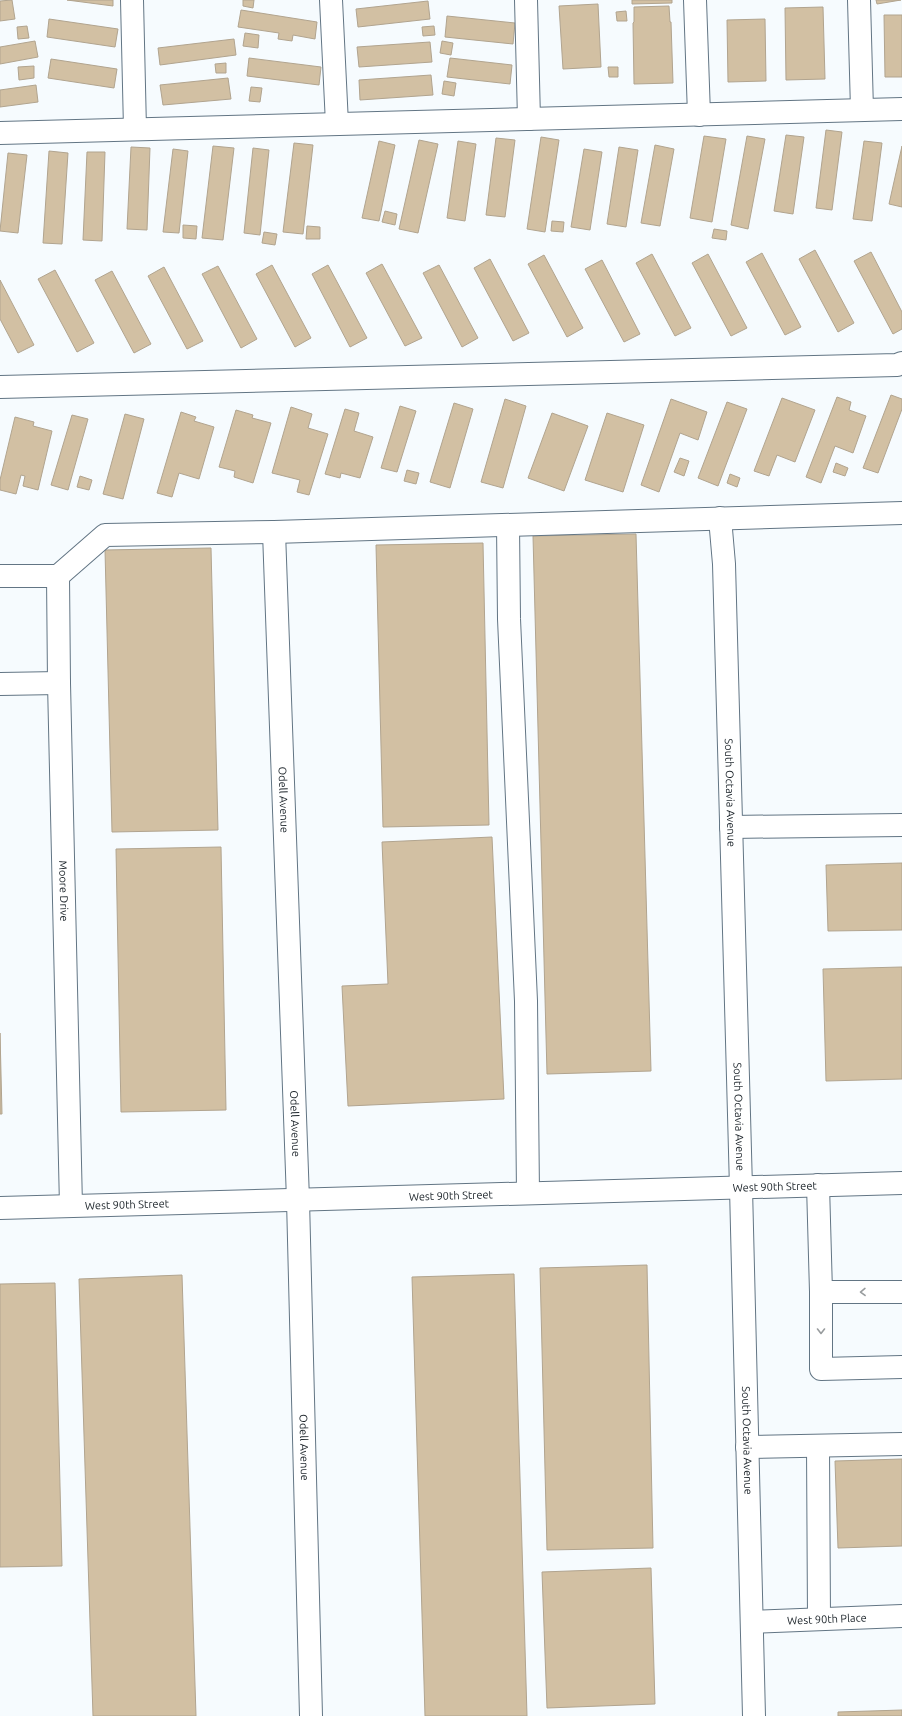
<svg xmlns="http://www.w3.org/2000/svg" width="902" height="1716" font-family="Ubuntu,sans-serif">
	<style>
		.building { fill: #d2c0a3; stroke: #b1a48f }
		.lines { fill: none; stroke-linecap: round; stroke-linejoin: round }
		.minor-casing { stroke: #627584; stroke-width: 24 }
		.minor { stroke: #fff; stroke-width: 22 }
		.oneway { stroke: #989c9e }
		.labels { text-anchor: middle; stroke-width: 3.5; stroke-linejoin: round; paint-order: stroke }
		.street-label { font-size: 11px; fill: #1a2228; stroke: #f6fbfe }
	</style>
	<rect width="100%" height="100%" fill="#f6fbfe"/>
	<path class="building" d="M12,0L15,19L0,21V1Z
		M67,0H113V6Z
		M243,0H254L253,8L243,6Z
		M632,0H672V3L632,4Z
		M876,0H901L877,4Z
		M428,1L430,19L358,27L356,9Z
		M598,4L601,67L563,69L559,6Z
		M669,6L670,22H671L673,83L634,84L633,23L634,22V7Z
		M823,7L825,79L786,80L785,8Z
		M241,10L317,22L315,39L293,35L292,41L278,39L279,33L238,27Z
		M626,11L627,21H617L616,12Z
		M884,15H902V77H885Z
		M447,16L515,23L513,44L445,37Z
		M49,19L118,29L115,47L47,37Z
		M765,19L766,81L728,82L727,20Z
		M27,26L29,38L18,39L17,27Z
		M434,26L435,35L423,36L422,27Z
		M245,33L259,35L258,48L243,46Z
		M234,39L236,55L160,65L158,48Z
		M35,41L38,57L0,64V47Z
		M442,41L453,43L451,55L440,53Z
		M430,42L432,62L359,67L357,47Z
		M249,58L321,67L319,85L247,76Z
		M450,58L512,65L510,84L447,77Z
		M51,59L117,69L114,88L48,78Z
		M226,63V73H216L215,64Z
		M34,66V78L19,80L18,67Z
		M608,67H618V77H609Z
		M431,75L433,95L360,100L359,80Z
		M228,78L231,99L163,105L160,85Z
		M444,81L456,83L454,96L442,94Z
		M36,85L38,102L0,107V90Z
		M251,87L262,88L260,102L249,101Z
		M826,130L842,132L832,210L816,208Z
		M786,135L804,137L793,214L774,211Z
		M704,136L726,139L712,222L690,218Z
		M747,136L765,139L748,229L731,225Z
		M541,137L559,140L545,232L527,229Z
		M496,138L515,140L505,217L486,215Z
		M419,140L438,144L418,233L399,229Z
		M379,141L395,145L379,221L362,218Z
		M458,141L476,144L465,221L447,218Z
		M864,141L882,143L872,221L853,219Z
		M294,143L313,145L303,234L283,232Z
		M655,145L674,149L660,226L641,223Z
		M213,146L234,148L223,240L202,238Z
		M902,146V207L889,204Z
		M131,147L150,148L147,230L127,229Z
		M619,147L638,150L626,227L607,224Z
		M253,148L269,150L260,235L244,233Z
		M173,149L188,151L179,233L163,232Z
		M584,149L602,152L590,230L571,227Z
		M49,151L68,153L62,244L43,243Z
		M87,152H105L102,241L83,240Z
		M8,153L27,155L18,233L0,231Z
		M385,211L397,214L395,225L382,222Z
		M552,221L564,222L563,232L551,231Z
		M183,225L197,226L196,239L183,238Z
		M307,226L320,227V239H306Z
		M714,229L727,231L726,240L712,238Z
		M264,232L277,234L275,245L262,243Z
		M815,250L854,323L838,332L799,259Z
		M871,252L902,312V329L893,334L854,261Z
		M762,253L801,327L785,335L746,262Z
		M652,254L691,328L675,336L636,263Z
		M708,254L747,328L731,336L692,263Z
		M544,255L583,328L567,337L528,264Z
		M490,259L529,333L513,341L474,268Z
		M602,260L640,334L624,342L585,269Z
		M382,264L422,338L405,346L366,273Z
		M272,265L311,338L295,347L256,274Z
		M328,265L367,338L350,347L312,274Z
		M439,265L478,338L462,347L423,273Z
		M218,266L257,339L241,348L202,274Z
		M164,267L203,341L187,349L148,276Z
		M55,270L94,343L77,352L38,279Z
		M112,271L151,344L134,353L95,280Z
		M0,280L34,345L18,353L0,319Z
		M891,395L902,399V409L878,473L863,468Z
		M837,397L851,402L849,410L866,416L853,453L835,446L821,483L806,477Z
		M782,398L815,410L795,462L777,455L769,476L754,471Z
		M505,399L526,406L503,488L481,482Z
		M671,399L707,412L698,440L680,433L659,492L641,485Z
		M727,402L747,409L718,486L698,478Z
		M454,403L473,409L450,488L430,482Z
		M400,406L416,411L397,472L381,468Z
		M291,407L312,414L308,428L328,434L309,495L297,492L300,480L272,473Z
		M345,409L359,413L354,431L373,437L360,478L341,473L340,478L325,474Z
		M236,410L253,415L252,418L271,423L253,483L234,477L235,471L219,467Z
		M181,412L196,417L194,421L214,427L199,479L179,473L172,497L157,493Z
		M552,413L588,426L564,491L528,478Z
		M607,413L644,425L623,492L585,480Z
		M125,414L144,419L123,499L103,494Z
		M72,415L88,419L68,490L51,485Z
		M15,417L34,422L33,426L52,431L38,490L23,486L25,476L21,475L16,494L0,490V480Z
		M680,458L689,461L684,476L674,472Z
		M836,463L848,468L845,476L833,472Z
		M407,470L419,473L416,484L404,481Z
		M730,474L740,478L737,487L727,483Z
		M80,476L92,480L89,490L77,487Z
		M636,534L651,1071L547,1074L533,536Z
		M483,543L489,825L383,827L376,545Z
		M211,548L218,830L112,832L105,550Z
		M492,837L504,1099L348,1106L342,986L388,984L382,842Z
		M221,847L226,1110L121,1112L116,849Z
		M902,863V930L828,931L826,865Z
		M902,967V1079L826,1081L823,969Z
		M0,1033L2,1114H0Z
		M647,1265L653,1548L547,1550L540,1268Z
		M514,1274L527,1716H425L412,1277Z
		M182,1275L196,1716H93L79,1279Z
		M55,1283L62,1566L0,1567V1284Z
		M902,1459V1546L838,1548L835,1461Z
		M651,1568L655,1704L547,1708L542,1572Z
		M902,1710V1716H838V1712Z"/>
	<g class="lines">
		<defs>
			<g id="minor">
				<path d="M132,0L135,129"/>
				<path d="M331,0L337,124"/>
				<path d="M526,0L529,119"/>
				<path d="M695,0L699,115"/>
				<path d="M859,0L862,110"/>
				<path d="M0,133L902,109"/>
				<path d="M0,387L897,365L902,363"/>
				<path id="s1" d="M720,518L724,564L741,1188L754,1716"/>
				<path d="M508,525L509,619L526,1001L528,1193"/>
				<path id="s2" d="M274,532L298,1200L311,1716"/>
				<path d="M0,576H58L105,535L274,532L902,513"/>
				<path id="s3" d="M58,576L59,683L71,1206"/>
				<path d="M0,684L59,683"/>
				<path d="M731,827L902,825"/>
				<path d="M818,1185L821,1292V1369L902,1367"/>
				<path id="s4" d="M0,1208L902,1183"/>
				<path d="M821,1292H902"/>
				<path d="M818,1446L819,1619"/>
				<path d="M747,1447L902,1444"/>
				<path id="s5" d="M752,1622L902,1616"/>
			</g>
		</defs>
		<use href="#minor" class="minor-casing"/>
		<use href="#minor" class="minor"/>
	</g>
	<defs><path id="oneway-chevron" d="M-2-3.5L2.5 0L-2 3.5" fill="none" stroke-width="1.6" stroke-linecap="round" stroke-linejoin="round"/></defs>
	<g class="oneway">
		<use href="#oneway-chevron" transform="translate(863 1292) rotate(179)"/>
		<use href="#oneway-chevron" transform="translate(821 1331) rotate(90)"/>
	</g>
	<g class="labels">
		<g class="street-label">
			<text dy="4" stroke="none"><textPath href="#s1" startOffset="275">South Octavia Avenue</textPath></text>
			<text dy="4" stroke="none"><textPath href="#s2" startOffset="268">Odell Avenue</textPath></text>
			<text dy="4" stroke="none"><textPath href="#s3" startOffset="315">Moore Drive</textPath></text>
			<text dy="4" stroke="none"><textPath href="#s1" startOffset="599">South Octavia Avenue</textPath></text>
			<text dy="4" stroke="none"><textPath href="#s2" startOffset="592">Odell Avenue</textPath></text>
			<text dy="4" stroke="none"><textPath href="#s4" startOffset="775">West 90th Street</textPath></text>
			<text dy="4" stroke="none"><textPath href="#s4" startOffset="451">West 90th Street</textPath></text>
			<text dy="4" stroke="none"><textPath href="#s4" startOffset="127">West 90th Street</textPath></text>
			<text dy="4" stroke="none"><textPath href="#s1" startOffset="923">South Octavia Avenue</textPath></text>
			<text dy="4" stroke="none"><textPath href="#s2" startOffset="916">Odell Avenue</textPath></text>
			<text dy="4" stroke="none"><textPath href="#s5" startOffset="75">West 90th Place</textPath></text>
		</g>
	</g>
</svg>
